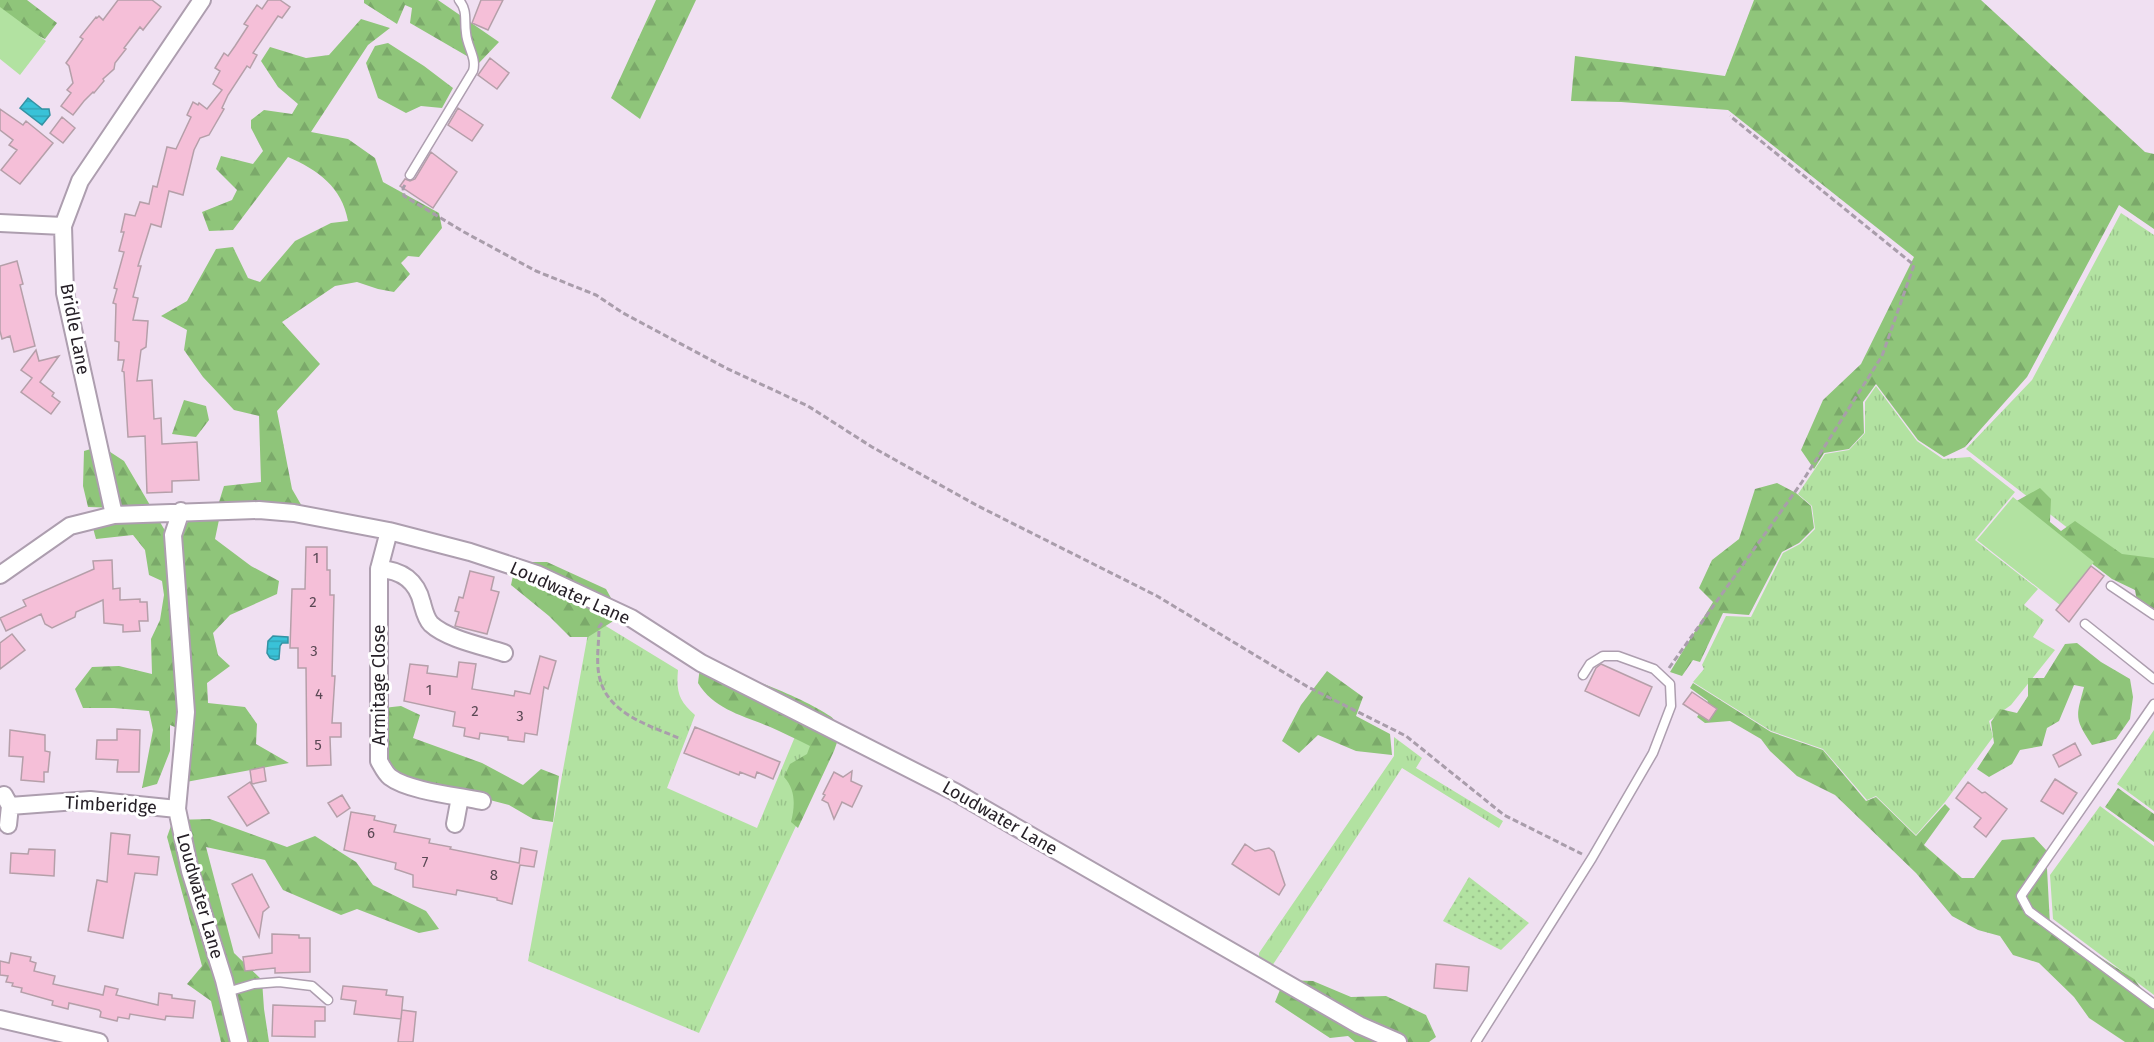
<svg xmlns="http://www.w3.org/2000/svg" width="2154" height="1042" font-family="'Fira Sans',sans-serif">
	<style>
		.grass { fill: url(#grass-tufts) }
		.forest { fill: url(#forest-firs) }
		.park { fill: url(#park-dots) }
		.pitch { fill: #b2e2a1 }
		.water { fill: url(#water-rules); stroke: #3492a3; stroke-width: 1.5 }
		.building { fill: #f5bfd8; stroke: #b59fa9; stroke-width: 1.5 }
		.lines { fill: none; stroke-linecap: round; stroke-linejoin: round }
		.lane-casing { stroke: #ad9eaf; stroke-width: 11 }
		.street-casing { stroke: #ad9eaf; stroke-width: 20 }
		.path { stroke: #a99dab; stroke-width: 3; stroke-dasharray: 6 3; stroke-linecap: butt }
		.lane { stroke: #fff; stroke-width: 8 }
		.street { stroke: #fff; stroke-width: 16 }
		.labels { text-anchor: middle; stroke-width: 6; stroke-linejoin: round; paint-order: stroke }
		.number-label { font-size: 15px; fill: #5a4854 }
		.street-label { font-size: 18px; fill: #272128; stroke: #fff }
	</style>
	<defs>
		<pattern id="grass-tufts" width="24" height="20" patternUnits="userSpaceOnUse" patternTransform="scale(1.5)"><rect width="24" height="20" fill="#b2e2a1"/><path d="M3 7l-1-3M5 7V3M7 7l1-3M15 17l-1-3M17 17v-4M19 17l1-3" fill="none" stroke="#99c28b"/></pattern>
		<pattern id="forest-firs" width="22" height="20" patternUnits="userSpaceOnUse" patternTransform="scale(1.5)"><rect width="22" height="20" fill="#8fc57a"/><path d="M5 1l3.5 6h-7zM16 11l3.5 6h-7z" fill="#7ba96a"/></pattern>
		<pattern id="park-dots" width="8" height="8" patternUnits="userSpaceOnUse" patternTransform="scale(1.5)"><rect width="8" height="8" fill="#b2e2a1"/><path d="M2 2h.1M6 6h.1" fill="none" stroke="#99c28b" stroke-width="1.8" stroke-linecap="round"/></pattern>
		<pattern id="water-rules" width="6" height="5" patternUnits="userSpaceOnUse" patternTransform="scale(1.5)"><rect width="6" height="5" fill="#39c2d8"/><path d="M0 2.5h6" fill="none" stroke="#32a6b9"/></pattern>
	</defs>
	<rect width="100%" height="100%" fill="#f0e0f2"/>
	<path class="grass" d="M2121,213L2154,235V595L1966,449L2032,380Z
		M1876,386L1917,441L1943,459L1970,457L2015,492L1975,540L2038,589L2024,605L2044,620L2033,637L2055,650L2011,705L1989,721L1993,737L1945,802L1916,835L1876,796L1867,800L1823,749L1771,731L1693,682L1704,669L1702,665L1726,616L1751,617L1783,553L1800,544L1815,529L1812,506L1798,494L1825,454L1849,450L1865,433V402Z
		M591,617L678,670C676,692 679,701 695,715L667,788L757,828L799,727L833,747L699,1033L528,961Z
		M2154,730V811L2117,784Z
		M1394,737L1422,758L1416,768L1503,821L1499,828L1402,768L1272,966L1259,959V953L1394,756Z
		M2100,806L2154,846V995L2053,919L2050,875Z"/>
	<path class="forest" d="M0,0H27L57,23L45,39L0,18Z
		M364,0H438L499,42L479,63L410,23L412,8L405,5L397,24L364,3Z
		M656,0H696L640,119L611,98Z
		M1754,0H1981L2145,152L2154,154V229L2119,205L2027,377L1965,447L1944,457L1918,440L1876,384L1863,402L1864,433L1849,449L1824,453L1814,469L1801,450L1823,400L1861,364L1914,257L1728,110L1621,102L1571,101L1575,56L1725,76Z
		M361,19L390,28L368,45L311,132L348,139L375,158L383,182L439,213L442,228L419,257L408,256L401,263L410,274L394,292L378,289L357,282L335,286L282,322L320,364L277,411L292,489L303,508L225,514L219,502L224,486L261,482L259,416L234,410L203,377L184,350L187,330L161,316L187,301L216,249L233,247L248,278L260,282L295,241L331,223L348,221C342,187 318,170 288,157L233,230L209,231L202,212L232,200L237,190L216,169L221,156L253,164L263,151L251,128V120L264,110L292,114L298,104L278,87L261,61L270,47L306,58L329,55Z
		M388,43L424,66L453,88L442,108L421,106L406,113L378,98L366,63L375,46Z
		M184,400L206,406L209,420L196,437L172,434Z
		M101,446L124,461L167,534H181L191,516L220,515L215,539L251,566L279,581L277,594L230,615L213,633L218,655L230,666L207,683L208,703L245,707L257,724L256,744L289,763L186,782L189,733L170,725V751L157,784L142,788L153,730L149,711L114,708H83L75,689L92,667L119,666L152,674L151,639L160,620L164,595L162,581L149,575L145,550L133,535L96,539L93,528L120,508L88,507L83,486L84,451Z
		M1777,483L1796,493L1811,506L1814,528L1799,543L1782,552L1749,615L1723,613L1700,662L1693,660L1682,676L1670,672L1713,602L1699,588L1712,560L1739,539L1755,489Z
		M2040,488L2051,499L2050,522L2061,531L2075,521L2122,554L2154,558V613L2137,601L2135,590L2112,579L2013,503Z
		M516,562H547L606,589L616,607L615,620L588,637H570L549,616L511,585Z
		M2077,643L2101,662L2130,679L2133,697L2130,719L2116,739L2092,745C2074,718 2076,717 2084,687L2074,685L2059,721L2047,728L2042,746L2020,750L2012,764L1989,777L1977,769L1994,743L1991,722L2000,709L2017,713L2028,696V678H2044L2065,644Z
		M700,667C732,668 803,698 830,716C835,719 838,726 841,731L834,751L798,828L791,822C795,806 796,790 784,777L790,764L807,754L810,746C796,739 782,732 768,726C741,715 714,709 698,683Z
		M1327,671L1363,697L1356,716L1390,734L1392,755L1356,751L1318,735L1299,753L1282,741L1301,705Z
		M1693,683L1771,732L1823,750L1866,801L1876,797L1916,836L1945,804L1950,809L1924,845L1962,878H1974L2002,840L2034,837L2046,850L2050,925L2134,979L2154,1005V1042H2125L2089,1018L2074,997L2039,963L2013,955L2000,936L1978,930L1952,916L1916,873L1835,795L1797,776L1770,751L1761,739L1730,721L1705,723L1697,717L1708,701L1690,688Z
		M401,706L420,715L413,738L482,763L523,785L541,769L559,776L553,822L533,819L509,805L413,780L394,772L383,754V708Z
		M2118,788L2154,814V842L2105,807Z
		M210,819L287,847L315,836L356,862L373,885L426,911L439,929L419,933L357,909L341,915L283,890L265,860L206,847L234,953L262,980L264,1009L269,1042H221L211,1001L187,984L202,966L167,837L173,820Z
		M1284,980L1313,981L1351,997L1386,996L1426,1015L1436,1037L1429,1042H1355L1348,1036L1330,1038L1275,1002Z"/>
	<path class="park" d="M1469,877L1529,923L1501,950L1443,921Z"/>
	<path class="pitch" d="M0,7L46,41L20,75L0,59Z
		M2013,497L2094,562L2060,605L1977,540Z"/>
	<path class="water" d="M28,98L42,109H49L50,115L42,125L20,108Z
		M273,636L288,637V643H282L280,646L279,659L275,660L270,658L267,653L268,641Z"/>
	<path class="building" d="M118,0H152L161,7L143,30L140,27L124,48L126,49L115,63L114,69L103,79L104,81L94,93L93,92L84,101L73,115L61,106L71,93L67,90L73,83L69,66L66,63L83,39L80,37L96,17L97,18L99,16L103,20Z
		M268,0H280L290,7L282,18L278,16L253,53L257,55L250,68L247,66L228,95L222,108L224,109L209,135L200,138L194,150L183,195L169,191L161,227L151,224L138,266H141L133,297L138,298L133,320L148,321L146,347L141,350L137,381L152,380L154,419L161,418L162,444L197,442L199,480L172,481V492L147,493L145,436L128,437L124,372L122,371L124,360H118L119,342L115,341L116,304L113,303L117,289L114,288L124,252L119,251L124,232H121L125,214L135,216L140,202L149,204L153,186L157,187L167,147L176,149L191,117L187,115L193,102L198,105L199,103L207,109L222,90L213,84L220,71L215,68L224,53L228,56L235,46L248,26L244,24L257,5L262,9Z
		M481,0H503L488,30L472,23Z
		M490,58L509,73L497,89L478,75Z
		M458,108L483,125L472,141L448,125Z
		M0,109L23,125L26,121L53,143L20,184L1,170L17,150L9,145L13,140L0,130Z
		M62,117L75,128L63,143L50,133Z
		M431,152L457,172L433,208L400,186L405,179L410,181L415,179Z
		M17,261L23,284L20,285L35,346L14,352L10,336L2,339L0,331V266Z
		M36,350L39,361L59,356L40,382L54,393L52,396L60,402L51,414L21,392L32,378L21,370Z
		M306,547H327V570H330V595H334L332,676H335L332,723H341V737H330L331,765L307,766L306,668H298V648H290L292,589H305Z
		M112,560L113,589L120,588V600L140,599V602H147L148,621H139L140,631L123,632V625L104,623L103,600L76,612L75,617L52,628L45,624L41,614L6,631L0,618L26,606L23,600L94,569L93,561Z
		M2091,566L2104,576L2069,622L2056,610Z
		M470,571L494,577L491,590L499,592L487,634L455,626L459,612L455,611L459,597L463,598Z
		M12,634L25,650L0,669V643Z
		M540,656L556,661L548,689L544,687L537,735L525,733L524,742L508,740V737L480,733L479,739L464,736L465,728L453,726L455,712L404,701L410,664L428,666L427,673L457,677L459,662L476,664L472,689L514,696L515,691L530,694Z
		M1601,664L1652,687L1639,716L1585,691L1596,668Z
		M1692,692L1717,709L1709,721L1683,704Z
		M695,727L780,762L773,779L757,772L755,778L740,772L739,775L684,753Z
		M117,729L140,730L139,772H117L118,760L96,759L97,740H117Z
		M10,730L45,735V751L50,752L48,772H44V782L21,780L23,757L9,756Z
		M2075,743L2081,755L2059,767L2053,755Z
		M264,767L266,781L252,784L250,770Z
		M852,771L851,781L862,786L852,807L842,802L834,819L828,803L822,800L825,795L823,794L834,772L843,777Z
		M2055,779L2077,793L2063,814L2041,801Z
		M250,782L269,813L247,826L228,797Z
		M1968,782L1982,793L1985,792L2007,809L1986,837L1974,827L1981,818L1956,798Z
		M342,795L350,808L337,817L328,803Z
		M351,812L375,816L374,820L396,825L394,832L430,839L429,843L451,847L450,849L519,863L521,848L537,851L534,867L520,865L512,904L497,900V898L457,890L456,895L413,887V875L395,869L396,863L344,850Z
		M111,833L130,835L128,854L159,857L157,875L135,873L123,938L88,931L97,880L107,882Z
		M1245,844L1255,851L1269,848L1274,852L1285,885L1279,895L1232,864Z
		M29,849L55,850L54,876L10,873L11,853L28,854Z
		M252,874L269,907L263,912L259,937L232,884Z
		M272,934L299,935V938H310V972L275,973V968L245,971L243,957L272,953Z
		M11,953L31,957L30,961L36,963L34,971L55,976L53,984L103,995L105,986L118,989L116,995L158,1005L159,993L172,995V998L195,1001L193,1018L166,1016L165,1020L130,1014L129,1019L118,1017L117,1021L100,1017L101,1012L99,1010L69,1003L68,1009L52,1005L53,1001L21,992L22,988L12,986L13,983L6,982L8,976L0,975V961L9,963Z
		M1436,964L1469,967L1467,991L1434,988Z
		M343,986L387,990L386,995L403,997L401,1019L354,1014L356,1001L341,999Z
		M273,1005L325,1007V1021H315V1037L272,1036Z
		M402,1010L416,1012L413,1042H398Z"/>
	<g class="lines">
		<defs>
			<path id="lane" d="M410,175L473,71C477,58 467,47 466,33C464,20 468,11 459,0
				M2111,586L2154,615
				M2085,624L2154,679
				M2154,704L2021,896L2029,911L2154,1004
				M227,992L254,984L279,982L312,986L328,1000
				M1476,1042L1592,858L1653,753L1671,706L1670,684L1654,669L1618,656H1603L1590,664L1583,675"/>
			<path id="street" d="M0,223L63,226
				M181,511L173,535L186,712L177,809L190,871L224,980L239,1042
				M114,515L65,293L63,226L80,181L202,0
				M389,531L379,569V761C382,766 385,773 390,777C408,791 458,796 482,801
				M379,569C402,570 417,581 422,603C424,610 426,619 431,624C447,639 483,646 504,653
				M0,575L70,526L114,515L259,510L294,513L389,531L470,552L537,574L631,618L701,663L955,792L1359,1025L1398,1042
				M4,795L10,806L8,825
				M10,806L90,800L177,809
				M455,824L460,797
				M0,1019L99,1042"/>
		</defs>
		<use href="#lane" class="lane-casing"/>
		<use href="#street" class="street-casing"/>
		<path class="path" d="M405,185L403,188L404,196L464,232L536,271L596,295L623,313L726,368L808,406L872,447L978,506L1157,596L1308,687L1406,736L1504,815L1582,854
			M602,623L599,627C599,643 596,660 599,675C606,714 649,725 681,739
			M1669,668L1802,482L1882,356L1914,265L1730,116"/>
		<use href="#lane" class="lane"/>
		<use href="#street" class="street"/>
	</g>
	<g class="labels">
		<g class="number-label">
			<text x="316" y="563">1</text>
			<text x="313" y="607">2</text>
			<text x="314" y="656">3</text>
			<text x="429" y="695">1</text>
			<text x="319" y="699">4</text>
			<text x="475" y="716">2</text>
			<text x="520" y="721">3</text>
			<text x="318" y="750">5</text>
			<text x="371" y="838">6</text>
			<text x="425" y="867">7</text>
			<text x="494" y="880">8</text>
		</g>
		<g class="street-label">
			<text transform="translate(75 329) rotate(79)" y="6">Bridle Lane</text>
			<text transform="translate(570 593) rotate(24)" y="6">Loudwater Lane</text>
			<text transform="translate(379 685) rotate(-90)" y="6">Armitage Close</text>
			<text transform="translate(111 805) rotate(3)" y="6">Timberidge</text>
			<text transform="translate(1000 818) rotate(30)" y="6">Loudwater Lane</text>
			<text transform="translate(200 896) rotate(74)" y="6">Loudwater Lane</text>
		</g>
	</g>
</svg>
